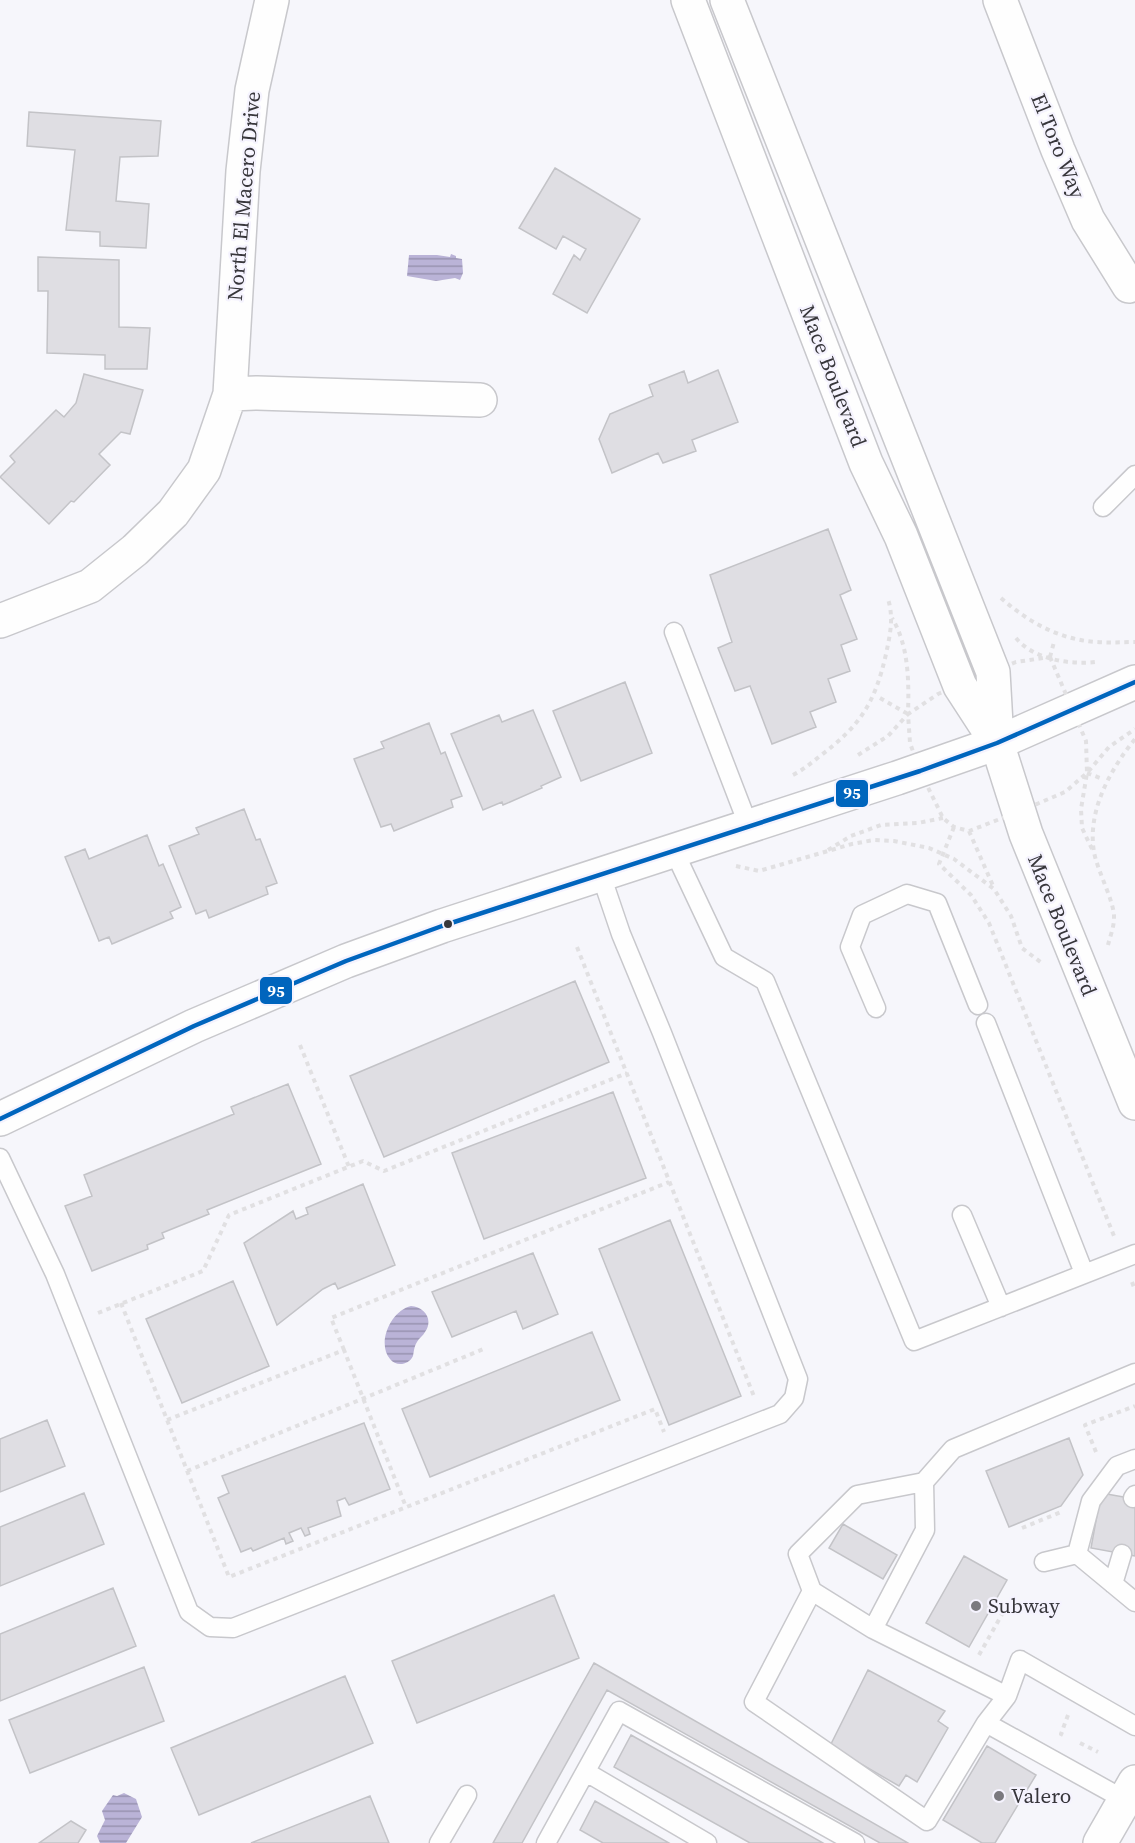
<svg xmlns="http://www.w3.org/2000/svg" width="1135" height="1843" font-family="'Source Serif 4',serif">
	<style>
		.water { fill: url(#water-rules) }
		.building { fill: #dfdee3; stroke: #c3c3c7; stroke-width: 1.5 }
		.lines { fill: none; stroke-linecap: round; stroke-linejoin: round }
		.service-casing { stroke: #c8c8cc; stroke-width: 21 }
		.minor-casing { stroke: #c8c8cc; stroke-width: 36 }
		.tertiary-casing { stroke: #c8c8cc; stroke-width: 36 }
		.secondary-casing { stroke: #c8c8cc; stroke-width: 36 }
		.path { stroke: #e1e0e2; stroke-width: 4; stroke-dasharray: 4.5 4.5; stroke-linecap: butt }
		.service { stroke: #fefefe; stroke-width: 18 }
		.minor { stroke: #fefefe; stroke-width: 33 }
		.tertiary { stroke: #fefefe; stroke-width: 33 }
		.secondary { stroke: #fefefe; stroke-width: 33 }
		.bus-1-casing { stroke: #f5f3fe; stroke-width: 9 }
		.bus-1 { stroke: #0065bd; stroke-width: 4.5 }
		.bus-dot { fill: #37363b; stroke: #f5f3fe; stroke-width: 2 }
		.poi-dot { fill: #7a797e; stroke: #f5f3fe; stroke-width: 2 }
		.labels { text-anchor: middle; stroke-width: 4.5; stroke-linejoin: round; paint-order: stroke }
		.street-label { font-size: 21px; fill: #37363b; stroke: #f5f3fe }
		.poi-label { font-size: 21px; fill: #37363b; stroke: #f5f3fe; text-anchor: start }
		.line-badge { stroke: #f5f3fe; stroke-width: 2 }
		.badge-label { font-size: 16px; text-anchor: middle; font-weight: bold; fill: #fff }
	</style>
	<defs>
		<pattern id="water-rules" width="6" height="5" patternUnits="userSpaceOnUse" patternTransform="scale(1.5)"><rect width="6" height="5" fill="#bab3d7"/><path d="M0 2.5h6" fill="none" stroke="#9892b0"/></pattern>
	</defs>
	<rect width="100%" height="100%" fill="#f6f6fb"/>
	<path class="water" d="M451,254L456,256V258L462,259L463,273L460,280L455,278L436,281L407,276L409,255H437L450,257Z
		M411,1306C424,1307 434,1319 425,1332C423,1336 419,1338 417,1342C414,1347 414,1351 413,1356C409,1365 396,1367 390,1359C376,1342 392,1310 411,1306Z
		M124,1793L136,1799L142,1817L126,1843H100L97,1836L105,1820L102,1811L113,1795L117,1796Z"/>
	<path class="building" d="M29,112L161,121L158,156L120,157L116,201L149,204L146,248L100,246V232L66,230L75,150L27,146Z
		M555,168L640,219L587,313L553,294L574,255L580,260L586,249L563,236L556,249L519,228Z
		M38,257L119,260V327L150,328L147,369H105V355L47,353L48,291H38Z
		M718,370L738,422L692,440L696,451L663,463L658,453L612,473L599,439L610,414L653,396L649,385L684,371L688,383Z
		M84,374L143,390L130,434L121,432L99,454L110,465L74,502L71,501L49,524L0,477L15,462L10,456L56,410L64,417L76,403Z
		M828,529L851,590L840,595L857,639L841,645L850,671L828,679L836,702L810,712L816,727L772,744L750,686L735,691L718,648L732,642L710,575Z
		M625,682L652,753L581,781L553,711Z
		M533,710L561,777L541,786L542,788L503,805L502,802L483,810L451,734L499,715L502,722Z
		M429,723L441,754L445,752L462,796L451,800L453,807L394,831L391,824L381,827L354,759L384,748L381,742Z
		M244,809L256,840L260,839L277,883L266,887L268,894L209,918L206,910L196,914L169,846L199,834L196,828Z
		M147,835L159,866L163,864L181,907L170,912L173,918L112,944L109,937L99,941L65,857L85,849L89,859Z
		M575,981L609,1062L384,1157L350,1076Z
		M288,1084L321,1164L207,1210L209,1214L162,1233L164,1238L147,1245L148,1249L92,1271L65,1206L92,1196L84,1175L234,1114L231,1107Z
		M613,1092L646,1178L484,1239L452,1153Z
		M363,1184L395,1265L338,1289L335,1283L323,1289L277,1325L244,1243L293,1211L296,1219L308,1214L306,1208Z
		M670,1220L741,1396L669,1425L599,1249Z
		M533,1253L558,1314L523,1329L516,1311L452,1337L432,1292Z
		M233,1281L269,1366L182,1403L146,1319Z
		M592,1332L620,1400L430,1477L402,1409Z
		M47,1420L65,1466L0,1492V1439Z
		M364,1423L390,1489L349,1505L345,1498L337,1501L341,1516L308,1528L310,1534L305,1536L301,1528L289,1533L293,1541L286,1544L284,1538L253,1551L251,1548L241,1552L218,1498L229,1493L222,1476Z
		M1069,1438L1083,1475L1061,1506L1009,1527L986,1471Z
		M84,1493L104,1544L0,1586V1527Z
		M1101,1493L1135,1499V1556L1091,1548Z
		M843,1524L897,1555L883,1579L829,1548Z
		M964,1556L1007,1580L969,1647L926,1623Z
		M113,1588L136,1646L0,1701V1634Z
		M554,1595L579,1658L417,1723L392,1661Z
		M594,1663L908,1843H880L607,1690L522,1843H493Z
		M144,1667L164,1721L30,1773L9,1720Z
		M868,1670L945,1711L938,1721L948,1728L917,1782L906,1775L899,1786L830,1746Z
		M345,1676L373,1743L199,1815L171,1748Z
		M631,1735L823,1843H750L614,1767Z
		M987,1746L1036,1775L995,1843H982L943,1820Z
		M370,1796L389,1843H251Z
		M595,1801L669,1843H603L580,1830Z
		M71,1821L86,1830L78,1843H39Z"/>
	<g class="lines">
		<defs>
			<path id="service" d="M1103,507L1135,475
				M674,632L749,827
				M674,851L724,957L765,981L914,1341L1135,1254
				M876,1008L850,947L862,915L907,894L937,903L978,1005
				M986,1023L1084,1273
				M0,1158L55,1274L189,1612L210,1627L233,1628L780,1414L794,1398L798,1379L662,1033L621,934L601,875
				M962,1215L1001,1307
				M924,1482L857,1495L798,1554L812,1591L754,1702L927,1821L986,1723L1125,1800
				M1133,1498L1135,1495
				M1077,1554L1135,1602
				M1044,1562L1077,1554L1091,1501L1117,1466L1135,1459
				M1113,1584L1122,1554
				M812,1591L873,1629
				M1007,1696L1020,1660L1135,1726
				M986,1723L1007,1696L873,1629L925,1530L924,1482L953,1449L1135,1373
				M586,1772L707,1843
				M439,1843L467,1795
				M546,1843L619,1711L855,1843"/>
			<path id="minor" d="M1000,0L1058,150L1088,220L1129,286
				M230,394L257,393L480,400
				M0,621L90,586L135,550L173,513L204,470L230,394L243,171L252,90L272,0"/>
			<path id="tertiary" d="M688,0L866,463L901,536L960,686L997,743
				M727,0L993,672L997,742
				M0,1119L194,1026L346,961L442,926L897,778L997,743
				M1100,1843L1135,1782"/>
			<path id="secondary" d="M1135,682L997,743L1026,834L1135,1103"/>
		</defs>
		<use href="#service" class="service-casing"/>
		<use href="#minor" class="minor-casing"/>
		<use href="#tertiary" class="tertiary-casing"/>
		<use href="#secondary" class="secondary-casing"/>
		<path class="path" d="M1001,598C1028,622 1060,640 1097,642C1110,643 1122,642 1135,642
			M1016,638C1033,659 1069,665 1095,662
			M1050,657L1086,741L1087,773L1065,792L1018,812L969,831L954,827L943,818L920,771L910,743L908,714L938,694L1016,662Z
			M1050,657L1054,642
			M880,698L908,714
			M858,755L888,736L908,714C909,682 909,646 892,618
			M1087,773L1100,778
			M793,775C803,770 811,763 820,756C860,726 875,703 886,654C890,635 894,618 888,599
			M954,827L939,864L971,895L989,923L1114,1236
			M969,831L994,888
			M1092,849L1082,828L1081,809L1087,773L1109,747L1135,729
			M828,850L851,836L881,825L918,823L943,818
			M736,866L759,871L852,844L874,840L894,841L929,848L954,859L994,889L1011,916L1022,948L1043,964
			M1108,945C1110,937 1114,927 1114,918C1115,903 1097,870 1094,852C1087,811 1110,770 1135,739
			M577,947L755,1399
			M300,1045L349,1167
			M1132,1282L1135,1290
			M121,1303L229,1577L655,1409L664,1432
			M98,1313L203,1271L229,1215L363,1161L384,1171L627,1073
			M344,1350L331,1318L669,1182
			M167,1420L344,1350L406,1507
			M1096,1452L1085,1425L1135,1406
			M187,1471L486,1348
			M1022,1528L1061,1512
			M979,1655L1005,1609
			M1063,1735L1061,1734L1068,1715
			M1080,1743L1098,1752"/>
		<use href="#service" class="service"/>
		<use href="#minor" class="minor"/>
		<use href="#tertiary" class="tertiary"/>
		<use href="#secondary" class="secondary"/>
		<defs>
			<path id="bus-1" d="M0,1119L194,1026L346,961L442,926L920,771L997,743L1135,682"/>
		</defs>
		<use href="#bus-1" class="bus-1-casing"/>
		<use href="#bus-1" class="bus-1"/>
	</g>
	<circle class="bus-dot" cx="448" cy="924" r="5"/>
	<g class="poi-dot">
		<circle cx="976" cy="1606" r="6"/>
		<circle cx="999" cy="1796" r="6"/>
	</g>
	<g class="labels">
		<g class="street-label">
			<text transform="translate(1058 146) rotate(68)" y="7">El Toro Way</text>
			<text transform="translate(244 196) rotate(-85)" y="7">North El Macero Drive</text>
			<text transform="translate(833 376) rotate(69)" y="7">Mace Boulevard</text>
			<text transform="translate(1062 925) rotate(68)" y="7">Mace Boulevard</text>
		</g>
		<g class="poi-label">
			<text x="988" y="1613">Subway</text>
			<text x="1011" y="1803">Valero</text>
		</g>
	</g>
	<g class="line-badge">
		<rect x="835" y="779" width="34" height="29" rx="6" fill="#0065bd"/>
		<rect x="259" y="976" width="34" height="29" rx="6" fill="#0065bd"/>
	</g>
	<g class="badge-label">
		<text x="852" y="799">95</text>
		<text x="276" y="997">95</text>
	</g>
</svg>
